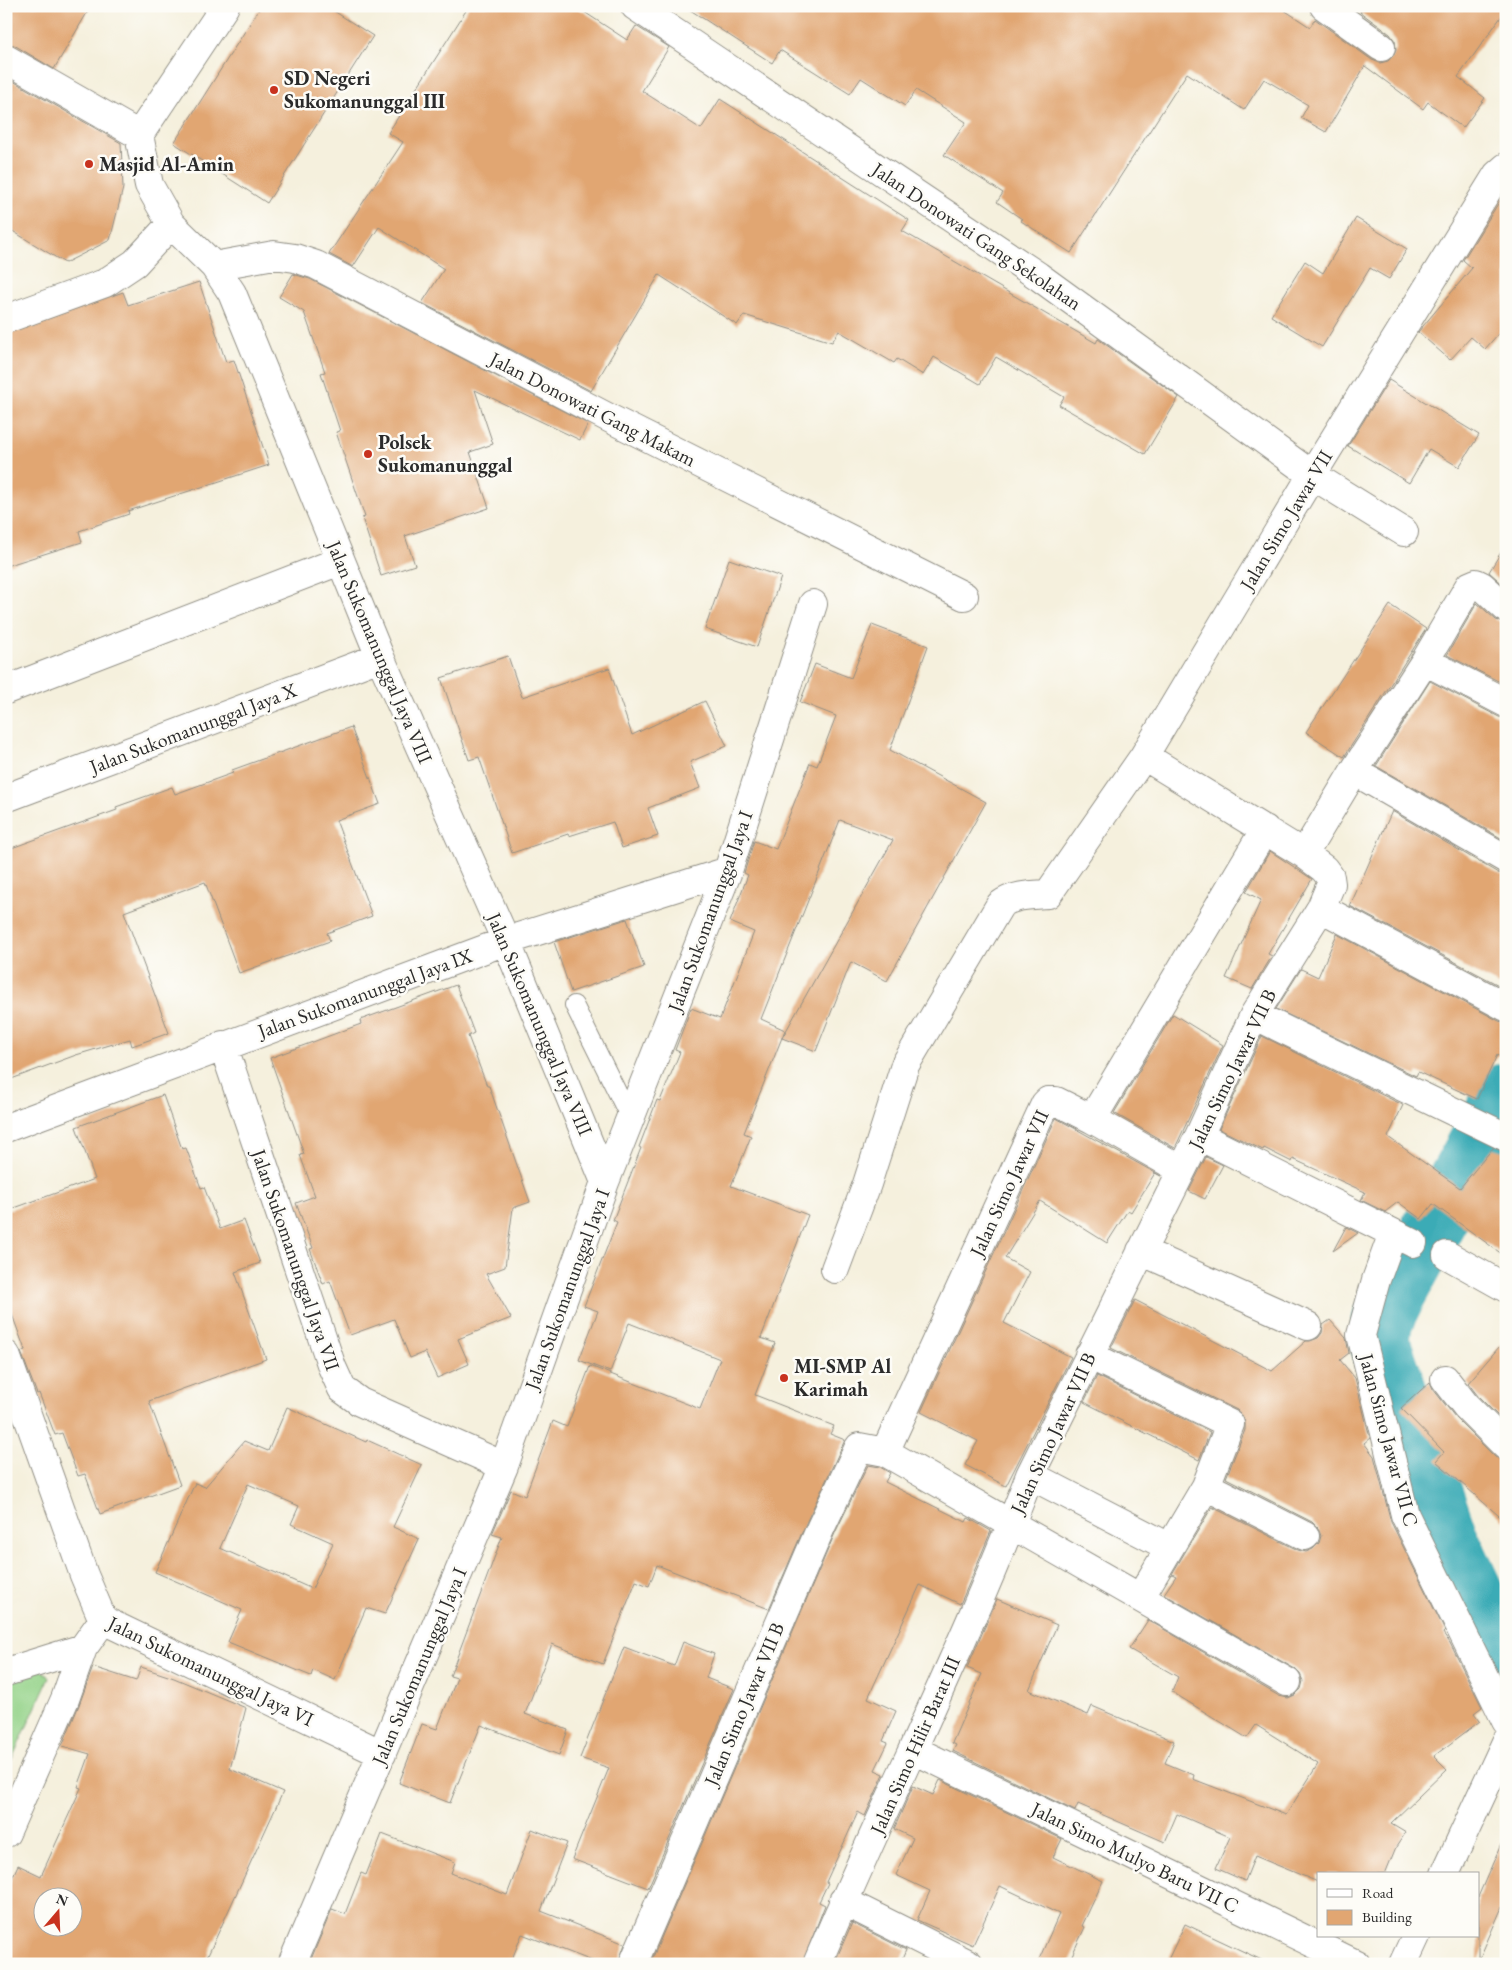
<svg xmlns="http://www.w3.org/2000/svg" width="1512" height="1970" font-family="'EB Garamond',serif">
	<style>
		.green { fill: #94d389; stroke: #607f5a }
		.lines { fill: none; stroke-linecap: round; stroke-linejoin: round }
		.river { stroke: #3aabb6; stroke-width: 61 }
		.building { fill: #e1a672; fill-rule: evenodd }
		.service-casing { stroke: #908e84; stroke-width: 20 }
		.minor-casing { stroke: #908e84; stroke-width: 30 }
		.service { stroke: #fff; stroke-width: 18 }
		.minor { stroke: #fff; stroke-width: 28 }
		.poi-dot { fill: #c8321e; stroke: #fdfcf7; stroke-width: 2 }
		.labels { text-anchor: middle; stroke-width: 5; stroke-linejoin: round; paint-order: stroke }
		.poi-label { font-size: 20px; font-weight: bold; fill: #2b2b2b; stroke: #fdfcf7; text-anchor: start }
		.street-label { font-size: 20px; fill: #2b2b2b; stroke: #fdfcf7 }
	</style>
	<rect width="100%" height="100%" fill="#fdfcf7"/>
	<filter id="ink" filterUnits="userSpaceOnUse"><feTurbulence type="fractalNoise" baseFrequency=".02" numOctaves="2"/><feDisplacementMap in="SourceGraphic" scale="10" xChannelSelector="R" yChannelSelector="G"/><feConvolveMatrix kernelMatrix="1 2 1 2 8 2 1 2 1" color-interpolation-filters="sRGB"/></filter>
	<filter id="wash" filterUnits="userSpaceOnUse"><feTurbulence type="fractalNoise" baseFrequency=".0096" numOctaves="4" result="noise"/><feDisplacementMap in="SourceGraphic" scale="20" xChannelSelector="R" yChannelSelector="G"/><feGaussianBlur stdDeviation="1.12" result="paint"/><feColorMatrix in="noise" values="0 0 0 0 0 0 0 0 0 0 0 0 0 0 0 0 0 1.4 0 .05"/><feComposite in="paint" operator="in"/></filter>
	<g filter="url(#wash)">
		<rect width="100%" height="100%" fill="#f5f0dd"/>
		<path class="green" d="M38,1665L49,1678L6,1772V1675Z"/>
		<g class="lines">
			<path class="river" d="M1506,1093L1394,1297L1382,1322L1380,1343L1447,1536L1506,1663"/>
		</g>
		<g id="blocks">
			<path class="building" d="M6,6H91L54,69L14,45L6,43Z
				M261,6H326L373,36L267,203L174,143Z
				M469,6H575L627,40L636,26L669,47L642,91L701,129L720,99L909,220L902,231L1096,343L1098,339L1179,397L1145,454L1059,405L1064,397L996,357L980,384L934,357L923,375L897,359L894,363L839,331L832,342L744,315L737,325L659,275L591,391L422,303L444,269L379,227L353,267L329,254L403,142L388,133Z
				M684,6H1278L1310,27L1315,19L1372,60L1380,63L1388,61L1393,56L1396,49L1395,41L1390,34L1360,12L1364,6H1506V10L1458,77L1485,98L1463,128L1428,102L1423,109L1365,66L1326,132L1301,118L1308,105L1264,79L1244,110L1187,73L1071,253L1021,221L1022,219L997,202L1003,193L944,155L966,122L916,90L905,106L861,78L850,94L780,50L772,63Z
				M6,77L121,143L123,188L110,240L65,263L6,227Z
				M1506,191V325L1485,349L1471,337L1450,360L1418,332L1472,268L1463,260Z
				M1356,218L1407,249L1389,279L1370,268L1322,347L1271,316L1305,261L1323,273Z
				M293,274L310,279L588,424L580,440L475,390L493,444L470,452L489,508L405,536L415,565L381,576L362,518L365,517L336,432L340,431L321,373L325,372L304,312L279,297Z
				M199,282L226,362L234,360L269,465L128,511L129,514L79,531L82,542L6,566V334L123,292L128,305Z
				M1389,380L1479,435L1459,467L1429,449L1409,483L1348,446Z
				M1506,544V587L1489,572Z
				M729,559L781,577L757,647L705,629Z
				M1477,603L1496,620L1506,623V685L1447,655Z
				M1390,605L1426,629L1344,757L1306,732Z
				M872,625L928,646L890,750L986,802L887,981L851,962L816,1051L782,1038L893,840L840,820L761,1019L785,1030L744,1133L751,1136L731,1186L808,1215L761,1338L775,1343L755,1395L834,1426L830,1434L845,1440L807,1521L769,1609L657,1565L649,1586L636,1581L603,1664L552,1644L525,1714L568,1730L559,1755L481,1725L450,1803L399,1783L422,1724L437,1729L457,1678L450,1676L502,1537L492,1534L511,1490L525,1496L553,1421L567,1427L590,1366L700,1409L720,1359L629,1323L610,1372L579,1360L598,1311L584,1306L617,1222L613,1220L641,1148L639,1147L657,1100L660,1101L680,1052L675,1050L691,1008L720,1019L754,932L730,922L748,875L744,873L754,841L776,849L810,763L817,766L836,716L800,702L815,664L851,678Z
				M508,656L522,697L609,668L632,735L705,701L727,746L690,762L700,788L648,808L658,836L622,848L613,822L569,836L568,834L512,853L479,757L469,760L441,678Z
				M1430,681L1499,717L1506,718V841L1376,766Z
				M351,727L380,804L336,820L372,916L327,933L330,941L239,973L205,882L124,912L169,1033L132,1046L130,1039L76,1055L6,1081V850L117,810L116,807L172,787L175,794L233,773L232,770Z
				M1392,811L1498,873L1506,875V989L1350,906Z
				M1270,851L1312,879L1268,954L1272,956L1252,989L1226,978L1261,900L1246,892Z
				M627,919L644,967L571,992L554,942Z
				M1337,934L1499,1021L1506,1023V1060L1497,1055L1477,1099L1418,1072L1416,1076L1276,1009L1301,969L1318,977Z
				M456,985L474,1033L468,1036L487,1086H489L530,1202L513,1208L505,1267L486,1274L511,1318L458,1339L469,1364L437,1378L425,1352L410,1358L394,1319L350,1335L330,1281L323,1284L310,1249L313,1248L296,1203L315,1196L300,1155L304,1154L270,1058L361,1024L360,1020Z
				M1173,1014L1223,1045L1175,1148L1114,1113Z
				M1262,1036L1403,1105L1388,1137L1460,1188L1493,1148L1506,1152V1257L1433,1204L1421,1219L1398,1202L1385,1212L1361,1200L1365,1192L1293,1159L1292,1162L1264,1148L1263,1150L1219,1129Z
				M163,1095L182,1149L186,1148L201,1188L204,1187L220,1229L244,1220L260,1263L235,1272L266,1359L149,1401L180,1485L100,1514L85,1474L78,1476L62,1433L55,1435L39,1393L37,1394L21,1352L25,1350L6,1298V1211L95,1179L76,1127Z
				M1056,1118L1161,1176L1155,1173L1131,1212L1128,1210L1107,1243L1040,1201L1005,1258L1030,1272L1004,1323L1071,1357L1006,1486L965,1465L978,1441L921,1412Z
				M1206,1157L1223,1165L1205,1199L1189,1191Z
				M1346,1227L1358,1233L1333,1251Z
				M1135,1300L1272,1371L1306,1341H1310L1318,1338L1322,1333L1323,1325L1330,1320L1346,1338L1349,1353L1340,1360L1355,1378L1370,1438L1364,1443L1374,1456L1391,1522L1445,1631L1443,1633L1450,1643L1482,1707L1474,1713L1480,1721L1434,1756L1447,1769L1391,1823L1406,1832L1396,1847L1385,1874H1318V1882L1255,1856L1245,1881L1216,1868L1230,1837L1177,1814L1165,1842L1078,1804L1075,1811L953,1751L956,1745L952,1743L982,1674L967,1668L997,1599L1057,1625L1029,1690L1088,1715L1092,1706L1174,1741L1165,1763L1194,1775L1193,1779L1286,1815L1318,1764L1256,1725L1247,1738L1172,1692L1178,1677L1129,1649L1148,1620L1279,1696L1288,1698L1295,1695L1301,1689L1303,1681L1300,1674L1295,1669L1164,1594L1176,1576L1172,1574L1212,1507L1298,1550L1306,1552L1313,1549L1319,1543L1321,1536L1318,1528L1312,1522L1226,1478L1245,1430V1422L1242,1415L1237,1410L1111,1348Z
				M1506,1339V1424L1478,1396L1468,1383Z
				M1097,1376L1210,1432L1199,1460L1084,1402Z
				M1430,1382L1433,1389L1455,1417L1495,1457L1506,1461V1522L1436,1461L1444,1452L1401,1408Z
				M287,1407L366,1442L367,1440L422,1465L393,1527L419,1539L385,1614L366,1608L335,1680L313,1670L311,1676L228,1642L242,1610L155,1572L195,1483L205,1487L244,1441L268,1451ZM248,1484L299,1506L291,1524L333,1543L312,1589L220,1548Z
				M868,1465L880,1467L890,1473L885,1482L966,1522L968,1518L991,1531L965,1593L960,1604L920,1585L868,1698L896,1711L883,1741L888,1743L875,1770L884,1774L865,1816L858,1812L826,1882L828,1883L819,1902L825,1905L802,1964H650L835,1533Z
				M683,1642L714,1654L706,1678L734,1689L648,1888L572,1859L609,1768L580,1758L624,1647L674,1666Z
				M93,1667L136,1681L141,1667L174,1678L246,1708L230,1769L283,1792L204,1964H6V1891L18,1865L41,1876L81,1788L78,1787L90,1754L62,1746L79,1705ZM42,1898H72V1928H42Z
				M940,1780L1062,1839L1053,1857L1103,1881L1082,1926L1085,1927L1068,1964H1037L1059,1914L1000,1886L973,1945L917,1920L930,1891L896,1875L913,1838L894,1829L913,1786L933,1795Z
				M532,1829L567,1843L541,1911L625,1944L618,1964H600L522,1934L510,1964H309L332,1909L345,1914L361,1873L366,1875L382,1834L455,1862L451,1873L507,1895Z
				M1506,1833V1898L1478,1962V1897Z
				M852,1923L906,1950L900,1964H834Z
				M1185,1924L1270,1964H1166Z"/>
		</g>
	</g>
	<g filter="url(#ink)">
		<use href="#blocks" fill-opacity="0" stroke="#908e84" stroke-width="1"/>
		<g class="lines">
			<defs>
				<path id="service" d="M574,1005L631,1120"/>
				<path id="minor" d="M635,6L1038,276L1312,475L1404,532
					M1324,6L1381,47
					M6,59L139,135
					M139,135L149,185L171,224L214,266L232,293L380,657L506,941L605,1182
					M139,135L225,6
					M214,266L274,255L295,258L316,265L609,418L964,596
					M6,319L105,283L135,263L171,224
					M1425,661L1506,703
					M6,690L340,561
					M1354,771L1425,661L1469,586L1476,583L1482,586L1506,608
					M6,798L380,657
					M1304,854L1354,771L1506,859
					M1321,908L1506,1007
					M1254,1015L1506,1137
					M223,1045L332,1367L342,1389L360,1402L504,1466
					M1092,1119L1182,1170
					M6,1128L506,941L728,871
					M1199,1136L1413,1243
					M1393,1233L1376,1280L1361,1335L1405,1515L1506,1721
					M1141,1251L1308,1326
					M1447,1255L1506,1288
					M835,1269L867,1184L905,1065L1000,905C1013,895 1032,895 1048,894L1144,756
					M6,1355L84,1575L103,1620L382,1754
					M1089,1355L1230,1424L1206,1486L1140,1598
					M1445,1379L1466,1406L1506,1446
					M885,1452L1045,1104L1048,1101H1056L1092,1119L1265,829
					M1030,1475L1169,1547
					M1206,1486L1305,1536
					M6,1672L83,1648
					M914,1750L1356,1964
					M6,1833L65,1699L83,1648L103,1620
					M1445,1874L1506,1742
					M843,1901L969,1964
					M292,1964L504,1466L605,1182L728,871L813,604
					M633,1964L821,1527L859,1447L885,1452L1287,1682
					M817,1964C886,1800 967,1642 1030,1475L1199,1136L1254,1015L1321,908L1331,884L1330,877L1324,869L1304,854L1144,756L1312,475L1497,175L1506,167
					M1403,1964L1416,1936"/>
			</defs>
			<use href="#service" class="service-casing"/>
			<use href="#minor" class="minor-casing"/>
			<use href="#service" class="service"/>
			<use href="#minor" class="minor"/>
		</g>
	</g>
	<g class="poi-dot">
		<circle cx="274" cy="90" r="5"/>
		<circle cx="89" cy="164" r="5"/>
		<circle cx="368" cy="454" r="5"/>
		<circle cx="784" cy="1378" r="5"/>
	</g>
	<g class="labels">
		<g class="poi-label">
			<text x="284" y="85">SD Negeri<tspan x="284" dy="23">Sukomanunggal III</tspan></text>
			<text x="99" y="171">Masjid Al-Amin</text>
			<text x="378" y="449">Polsek<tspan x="378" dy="23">Sukomanunggal</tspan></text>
			<text x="794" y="1373">MI-SMP Al<tspan x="794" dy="23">Karimah</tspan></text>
		</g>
		<g class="street-label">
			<text transform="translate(977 236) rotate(34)" y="7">Jalan Donowati Gang Sekolahan</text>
			<text transform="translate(593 409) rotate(27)" y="7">Jalan Donowati Gang Makam</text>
			<text transform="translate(1286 520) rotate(-59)" y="7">Jalan Simo Jawar VII</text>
			<text transform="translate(380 652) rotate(67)" y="7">Jalan Sukomanunggal Jaya VIII</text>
			<text transform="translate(193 728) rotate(-21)" y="7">Jalan Sukomanunggal Jaya X</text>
			<text transform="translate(710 911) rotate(-70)" y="7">Jalan Sukomanunggal Jaya I</text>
			<text transform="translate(365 993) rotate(-20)" y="7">Jalan Sukomanunggal Jaya IX</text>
			<text transform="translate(540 1024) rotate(67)" y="7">Jalan Sukomanunggal Jaya VIII</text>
			<text transform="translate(1232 1069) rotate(-64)" y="7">Jalan Simo Jawar VII B</text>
			<text transform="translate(1009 1183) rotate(-65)" y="7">Jalan Simo Jawar VII</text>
			<text transform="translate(296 1260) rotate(71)" y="7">Jalan Sukomanunggal Jaya VII</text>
			<text transform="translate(567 1289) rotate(-70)" y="7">Jalan Sukomanunggal Jaya I</text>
			<text transform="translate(1053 1433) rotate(-65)" y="7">Jalan Simo Jawar VII B</text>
			<text transform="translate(1389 1440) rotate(75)" y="7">Jalan Simo Jawar VII C</text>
			<text transform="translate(419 1666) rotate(-67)" y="7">Jalan Sukomanunggal Jaya I</text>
			<text transform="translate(211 1671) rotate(26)" y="7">Jalan Sukomanunggal Jaya VI</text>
			<text transform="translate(744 1704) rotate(-67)" y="7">Jalan Simo Jawar VII B</text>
			<text transform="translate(915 1745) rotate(-66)" y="7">Jalan Simo Hilir Barat III</text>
			<text transform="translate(1135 1857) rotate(26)" y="7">Jalan Simo Mulyo Baru VII C</text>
		</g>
	</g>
	<rect width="1512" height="1970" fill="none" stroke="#fdfcf7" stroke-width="25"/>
	<rect x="1317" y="1872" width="162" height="65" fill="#fdfcf7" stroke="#a9a8a5"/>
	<rect x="1327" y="1889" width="25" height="8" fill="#ffffff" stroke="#a9a8a5"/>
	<text x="1362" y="1898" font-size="15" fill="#2b2b2b">Road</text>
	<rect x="1327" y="1910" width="25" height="15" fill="#e1a672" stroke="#a9a8a5"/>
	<text x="1362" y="1922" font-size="15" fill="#2b2b2b">Building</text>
	<g transform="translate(58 1912) rotate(19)"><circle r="24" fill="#fdfcf7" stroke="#a9a8a5"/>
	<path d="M0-4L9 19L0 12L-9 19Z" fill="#c8321e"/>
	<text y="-8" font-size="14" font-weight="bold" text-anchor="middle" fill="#2b2b2b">N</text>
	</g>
</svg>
